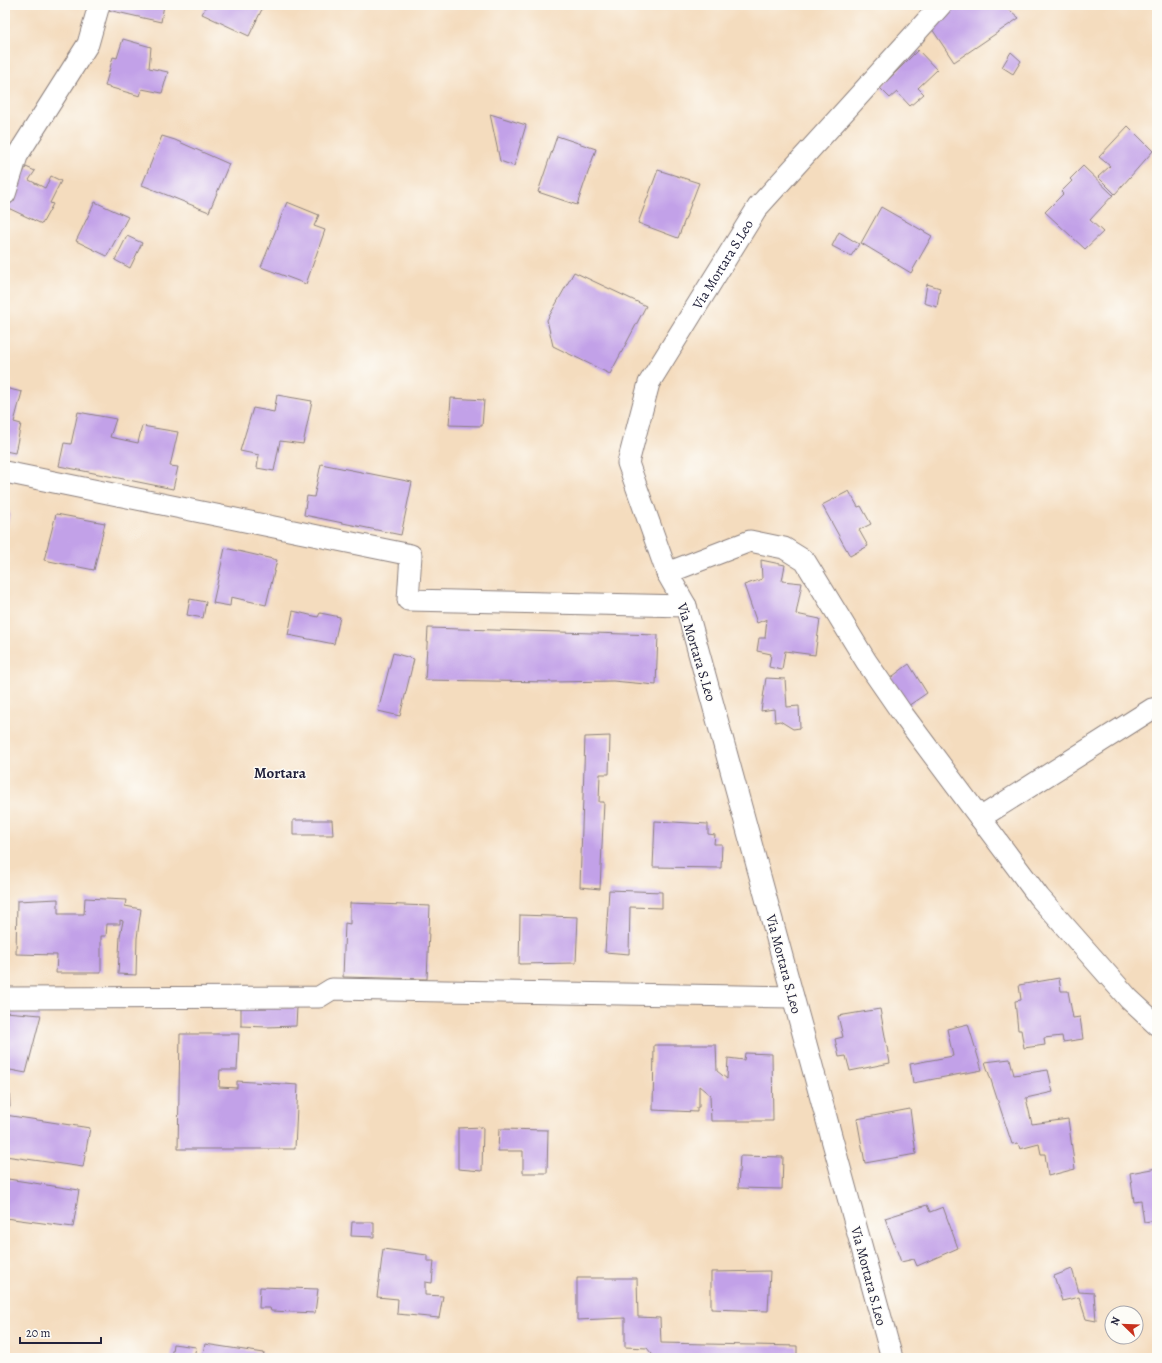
<svg xmlns="http://www.w3.org/2000/svg" width="1162" height="1363" font-family="Alegreya,serif">
	<style>
		.building { fill: #c2a1e8 }
		.lines { fill: none; stroke-linecap: round; stroke-linejoin: round }
		.minor-casing { stroke: #8b7f7c; stroke-width: 23 }
		.minor { stroke: #fff; stroke-width: 21 }
		.labels { text-anchor: middle; stroke-width: 3; stroke-linejoin: round; paint-order: stroke }
		.street-label { font-size: 14px; fill: #22223b; stroke: #fdfcf7 }
		.neighbourhood-label { font-size: 15px; font-weight: bold; fill: #22223b; stroke: #fdfcf7 }
	</style>
	<rect width="100%" height="100%" fill="#fdfcf7"/>
	<filter id="ink" filterUnits="userSpaceOnUse"><feTurbulence type="fractalNoise" baseFrequency=".025" numOctaves="2"/><feDisplacementMap in="SourceGraphic" scale="8" xChannelSelector="R" yChannelSelector="G"/><feConvolveMatrix kernelMatrix="1 2 1 2 8 2 1 2 1" color-interpolation-filters="sRGB"/></filter>
	<filter id="wash" filterUnits="userSpaceOnUse"><feTurbulence type="fractalNoise" baseFrequency=".012" numOctaves="4" result="noise"/><feDisplacementMap in="SourceGraphic" scale="16" xChannelSelector="R" yChannelSelector="G"/><feGaussianBlur stdDeviation="0.9" result="paint"/><feColorMatrix in="noise" values="0 0 0 0 0 0 0 0 0 0 0 0 0 0 0 0 0 1.4 0 .05"/><feComposite in="paint" operator="in"/></filter>
	<g filter="url(#wash)">
		<rect width="100%" height="100%" fill="#f4dcbe"/>
		<g id="blocks">
			<path class="building" d="M109,5H164L161,22L108,10Z
				M207,5H264L249,36L202,14Z
				M956,5H994L996,9L999,5H1004L1019,18L954,62L932,29Z
				M123,39L151,47L149,68L168,72L162,93L142,89L140,96L105,86L113,57L117,58Z
				M918,50L937,70L918,88L924,94L910,106L897,92L890,98L880,88Z
				M1011,52L1021,61L1013,74L1002,67Z
				M490,114L526,125L514,166L500,161Z
				M1128,126L1153,151L1115,194L1098,177L1110,166L1099,157Z
				M162,136L175,140L229,164L209,212L142,185Z
				M557,136L596,149L577,205L538,192Z
				M1083,166L1113,195L1090,220L1103,232L1085,249L1045,212L1063,194L1061,192L1072,181L1070,179Z
				M26,167L35,171L29,180L45,188L51,176L61,181L50,203L53,204L42,224L6,207Z
				M658,170L699,183L678,238L638,223Z
				M95,202L128,217L107,256L76,241Z
				M287,202L319,215L314,226L325,230L306,284L261,267Z
				M881,207L932,236L911,273L861,243Z
				M839,232L859,244L851,256L832,246Z
				M127,236L142,243L130,268L115,260Z
				M574,272L646,306L610,374L553,346L547,320Z
				M927,284L940,288L937,307L924,303Z
				M5,388L22,392L14,422L21,424L15,453L5,451Z
				M277,395L312,401L303,444L280,441L274,471L257,468L259,455L240,451L253,408L274,412Z
				M451,398L484,400L482,426L449,425Z
				M78,412L116,419L110,437L138,443L142,426L178,432L170,466L178,467L173,489L59,466L64,443L71,444Z
				M321,464L412,482L401,535L304,515L307,496L314,497Z
				M849,491L858,507L861,506L871,524L859,530L868,546L850,556L822,505Z
				M5,511L10,512L6,532H5Z
				M56,514L105,523L94,570L44,560Z
				M225,548L277,560L266,605L231,597L230,606L213,603Z
				M761,560L785,565L782,581L802,583L796,614L820,619L815,655L785,651L782,670L769,667L771,654L757,651L759,638H765L767,619L757,623L744,585L762,579Z
				M190,599L206,602L203,618L187,615Z
				M293,611L318,617L320,613L340,617L334,644L288,635Z
				M428,628L658,635L656,685L613,681L553,682L425,680Z
				M393,653L414,659L400,716L378,711Z
				M909,664L927,693L908,706L889,679Z
				M766,678L785,679L787,707L799,706L800,728L793,729L780,721L775,722L774,709L761,711Z
				M610,736L609,774H600L599,802H604L600,889L580,887L585,737Z
				M293,820H332L333,835H293Z
				M655,821L708,824V834L715,835L714,844H722L721,868L653,867Z
				M609,890L662,892V908L630,907L629,954L605,952Z
				M85,898L126,900L125,906L141,909L137,938L136,975L118,974L120,936L123,921L120,920V924H107L106,936H101V973H56L57,955L16,954L17,901L58,899V914H84Z
				M350,903L430,906L427,979L343,977L345,923L350,924Z
				M520,915L578,917L576,963L519,964Z
				M1059,978L1061,991H1068L1073,1018L1080,1017L1083,1039L1063,1042L1062,1036L1044,1038L1045,1045L1024,1048L1021,1030H1018L1015,1001L1021,1000L1019,985Z
				M241,1006L297,1007L296,1026L267,1027L241,1026Z
				M880,1009L890,1063L850,1071L846,1056L839,1057L835,1039L843,1037L838,1016Z
				M5,1012L41,1015L26,1073L5,1069Z
				M968,1024L982,1070L913,1083L910,1064L953,1056L947,1029Z
				M180,1034H239L237,1070H220L219,1087L237,1088V1081L298,1085L295,1149H178Z
				M654,1045H716L717,1071L727,1079L728,1058L744,1060L745,1053L772,1054L773,1121H711L710,1095L699,1086V1107H697V1112L653,1110Z
				M1010,1059L1014,1075L1048,1070L1053,1092L1026,1098L1032,1124L1068,1119L1075,1169L1048,1176L1045,1154H1041L1039,1144L1020,1149L1018,1143L1012,1144L985,1062Z
				M5,1087H9L10,1107L5,1106Z
				M910,1109L916,1154L865,1163L857,1119Z
				M5,1115L90,1128L83,1167L5,1156Z
				M483,1127L482,1171L458,1169V1128Z
				M499,1129L548,1130L547,1173H523V1151H498Z
				M740,1156L783,1157L782,1189L738,1188Z
				M1157,1168V1220L1144,1222L1141,1201L1134,1202L1130,1173Z
				M8,1179L79,1190L73,1227L5,1218V1195Z
				M927,1205L930,1212L943,1207L958,1248L917,1266L914,1259L901,1262L885,1218Z
				M352,1222H374V1237L351,1236Z
				M383,1249L427,1255V1261H434L432,1283L425,1282V1295L443,1296L439,1318L397,1314L398,1299L377,1297Z
				M1072,1269L1079,1292L1094,1293L1096,1321L1086,1319L1079,1297L1062,1301L1054,1276Z
				M770,1271L768,1311L711,1309V1272Z
				M577,1278H637L638,1317L660,1318L661,1343L797,1346V1358H655L647,1348L625,1347V1318L577,1320Z
				M260,1287L318,1289L315,1313L271,1311L270,1308H259Z
				M173,1344L196,1347L194,1358H171Z
				M205,1344L264,1353L263,1358H202Z"/>
		</g>
	</g>
	<g filter="url(#ink)">
		<use href="#blocks" fill-opacity="0" stroke="#8b7f7c" stroke-width="1"/>
		<g class="lines">
			<defs>
				<g id="minor">
					<path d="M5,194L17,156L88,44L99,5"/>
					<path d="M5,472L411,555L408,600L686,606"/>
					<path d="M667,573L750,541L784,548L805,561L866,661L904,716L1039,897L1129,999L1157,1025"/>
					<path d="M980,818L1152,709L1157,708"/>
					<path d="M5,998L319,997L332,989L793,997"/>
					<path id="s1" d="M892,1358L686,606L667,573L628,463L649,383L758,207L941,5"/>
				</g>
			</defs>
			<use href="#minor" class="minor-casing"/>
			<use href="#minor" class="minor"/>
		</g>
	</g>
	<g class="labels">
		<g class="street-label">
			<text dy="5" stroke="none"><textPath href="#s1" startOffset="1157">Via Mortara S.Leo</textPath></text>
			<text transform="translate(697 652) rotate(73)" y="5">Via Mortara S.Leo</text>
			<text transform="translate(784 964) rotate(75)" y="5">Via Mortara S.Leo</text>
			<text transform="translate(869 1276) rotate(75)" y="5">Via Mortara S.Leo</text>
		</g>
		<g class="neighbourhood-label">
			<text x="280" y="778">Mortara</text>
		</g>
	</g>
	<rect width="1162" height="1363" fill="none" stroke="#fdfcf7" stroke-width="20"/>
	<g transform="translate(1124 1325) rotate(293)"><circle r="19" fill="#fdfcf7" stroke="#a5a5ac"/>
	<path d="M0-3L7 15L0 10L-7 15Z" fill="#c8321e"/>
	<text y="-6" font-size="11" font-weight="bold" text-anchor="middle" fill="#22223b">N</text>
	</g>
	<path d="M20 1337v6h81v-6" fill="none" stroke="#22223b" stroke-width="2"/>
	<text x="26" y="1337" font-size="12" fill="#22223b" stroke="#fdfcf7" stroke-width="3" paint-order="stroke">20 m</text>
</svg>
